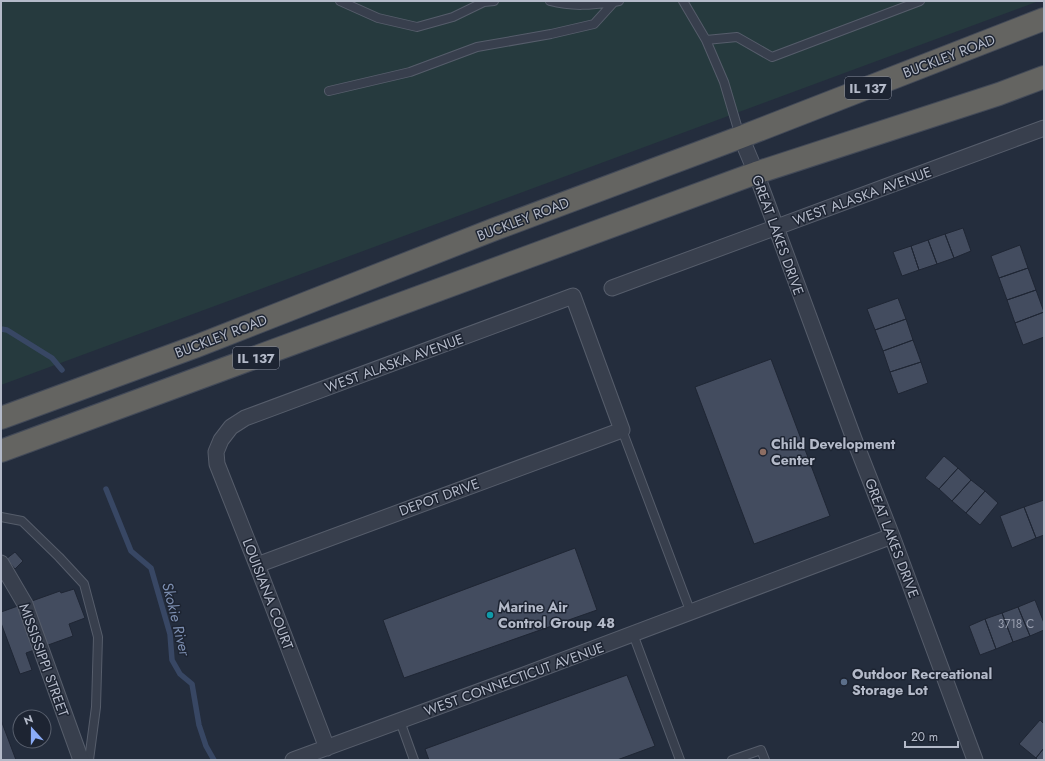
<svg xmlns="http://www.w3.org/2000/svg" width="1045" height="761" font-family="Jost,sans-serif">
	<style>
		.green { fill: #263a3e }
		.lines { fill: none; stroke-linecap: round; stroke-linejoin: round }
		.stream { stroke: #384764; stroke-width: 5.5 }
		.building { fill: #434c5f; stroke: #1f2634 }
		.service-casing { stroke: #565d6b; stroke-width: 10 }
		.minor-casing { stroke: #565d6b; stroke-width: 17 }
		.trunk-casing { stroke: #434a58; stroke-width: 24 }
		.service { stroke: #383f4d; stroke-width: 8 }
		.minor { stroke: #383f4d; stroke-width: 15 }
		.trunk { stroke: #646461; stroke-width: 22 }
		.education-dot { fill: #8d6e63; stroke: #1d2432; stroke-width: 1.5 }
		.culture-dot { fill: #0f9aa8; stroke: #1d2432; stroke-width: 1.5 }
		.service-dot { fill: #5c6f8a; stroke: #1d2432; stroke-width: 1.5 }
		.labels { text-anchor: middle; stroke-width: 3; stroke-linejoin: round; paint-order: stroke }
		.number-label { font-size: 12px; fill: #989eae }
		.shield { fill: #1d2432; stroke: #878d9c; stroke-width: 1 }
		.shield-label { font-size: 13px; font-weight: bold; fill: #b4bac9 }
		.street-label { font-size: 14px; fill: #b4bac9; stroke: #1d2432 }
		.poi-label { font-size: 14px; font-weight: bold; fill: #b4bac9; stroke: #1d2432; text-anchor: start }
		.water-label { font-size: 15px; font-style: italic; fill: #7c8eb0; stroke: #1d2432 }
	</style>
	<rect width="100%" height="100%" fill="#242d3d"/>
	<path class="green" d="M1,1H1039L1,385Z"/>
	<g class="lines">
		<path class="stream" d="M1,329L7,330L52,358L62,370
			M106,489L131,551L151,568L170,634L172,660L180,674L192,684L199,725L206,746L214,760"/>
	</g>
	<path class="building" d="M963,228L971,251L954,258L945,234Z
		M945,234L954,258L937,264L928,240Z
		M928,240L937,264L919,270L911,246Z
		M1020,245L1028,268L999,278L991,256Z
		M911,246L919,270L902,276L893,252Z
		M1028,268L1036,290L1007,300L999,278Z
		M1036,290L1044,312L1015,323L1007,300Z
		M898,298L906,319L875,330L867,309Z
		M1044,312V337L1023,345L1015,323Z
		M906,319L913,340L883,351L875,330Z
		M913,340L921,362L890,372L883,351Z
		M771,359L830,516L754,544L695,387Z
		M921,362L928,383L898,394L890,372Z
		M944,456L958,468L939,489L925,478Z
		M958,468L971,480L952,501L939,489Z
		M971,480L985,491L966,513L952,501Z
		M985,491L998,503L980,525L966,513Z
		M1044,500V535L1036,538L1024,507Z
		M1024,507L1036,538L1012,548L1000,516Z
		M575,548L597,610L404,678L383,620Z
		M15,552L23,561L15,569L6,559Z
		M74,589L85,618L69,624L73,636L26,653L32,670L20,674L1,623V612L60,591L61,593Z
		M1035,600L1044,623V630L1030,636L1018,607Z
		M1018,607L1030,636L1013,642L1002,613Z
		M1002,613L1013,642L996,649L985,619Z
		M985,619L996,649L980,655L969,626Z
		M627,675L655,746L617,760H429L425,749Z
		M1,720L16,760H1Z
		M1040,720L1044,724V748L1036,758L1019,744Z
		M1044,748V760H1038L1036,758Z"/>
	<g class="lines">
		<defs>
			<path id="service" d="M340,1L378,18L417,27L453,17L484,2L494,1
				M550,1C572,7 592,5 614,2
				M683,1L706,40
				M329,91L410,72L477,47L551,34L594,24L614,2L619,1
				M740,136L724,82L706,40L737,37L772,57L920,1
				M622,430L691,613
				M1,517L22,521L59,557L84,584L98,637L96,707L89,760
				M633,634L680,760
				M400,721L414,760
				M732,760L761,750L765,760"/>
			<path id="minor" d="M741,137L756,173L854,439L892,536L975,760
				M612,288L1044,128
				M1,563L25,604L28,613L81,760
				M257,565L622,430L573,296L245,418L231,427L221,440L216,452L217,464L257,565L327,748
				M293,760L524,675L892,536"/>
			<path id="trunk" d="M1,418L197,346L495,229L741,137L1044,19
				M1,451L756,173L999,94L1044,77"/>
		</defs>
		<use href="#service" class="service-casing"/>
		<use href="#minor" class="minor-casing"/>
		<use href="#trunk" class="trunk-casing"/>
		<use href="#service" class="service"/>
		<use href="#minor" class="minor"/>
		<use href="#trunk" class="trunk"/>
	</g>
	<circle class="education-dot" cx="763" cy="452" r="4"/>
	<circle class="culture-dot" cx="490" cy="615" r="4"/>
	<circle class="service-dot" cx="844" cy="682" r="4"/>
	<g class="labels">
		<g class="number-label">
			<text x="1016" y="628">3718 C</text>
		</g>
		<g class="shield">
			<rect x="845" y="77" width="46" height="22" rx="3"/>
			<rect x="233" y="347" width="46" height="22" rx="3"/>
		</g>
		<g class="shield-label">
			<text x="868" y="93">IL 137</text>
			<text x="256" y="363">IL 137</text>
		</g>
		<g class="street-label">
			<text transform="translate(949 56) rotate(-21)" y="5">BUCKLEY ROAD</text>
			<text transform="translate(862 196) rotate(-20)" y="5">WEST ALASKA AVENUE</text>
			<text transform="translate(523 219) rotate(-21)" y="5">BUCKLEY ROAD</text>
			<text transform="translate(778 235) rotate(70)" y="5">GREAT LAKES DRIVE</text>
			<text transform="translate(221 336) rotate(-21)" y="5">BUCKLEY ROAD</text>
			<text transform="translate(394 363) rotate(-20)" y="5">WEST ALASKA AVENUE</text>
			<text transform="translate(439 497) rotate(-20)" y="5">DEPOT DRIVE</text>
			<text transform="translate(892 538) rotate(69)" y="5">GREAT LAKES DRIVE</text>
			<text transform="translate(268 594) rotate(69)" y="5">LOUISIANA COURT</text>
			<text transform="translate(44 660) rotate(70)" y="5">MISSISSIPPI STREET</text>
			<text transform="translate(514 679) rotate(-20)" y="5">WEST CONNECTICUT AVENUE</text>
		</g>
		<g class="poi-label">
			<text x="771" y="449">Child Development<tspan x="771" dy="16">Center</tspan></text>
			<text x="498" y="612">Marine Air<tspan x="498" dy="16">Control Group 48</tspan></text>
			<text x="852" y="679">Outdoor Recreational<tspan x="852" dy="16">Storage Lot</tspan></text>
		</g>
		<g class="water-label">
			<text transform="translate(176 619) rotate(76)" y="5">Skokie River</text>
		</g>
	</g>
	<rect width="1045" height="761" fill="none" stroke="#b4bac9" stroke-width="4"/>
	<g transform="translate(32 729) rotate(339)"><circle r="19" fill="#1d2432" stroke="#59606e"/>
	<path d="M0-3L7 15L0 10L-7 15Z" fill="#8bacf7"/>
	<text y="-6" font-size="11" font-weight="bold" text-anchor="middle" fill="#b4bac9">N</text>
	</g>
	<path d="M905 741v6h53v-6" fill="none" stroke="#b4bac9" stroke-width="2"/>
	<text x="911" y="741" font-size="12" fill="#b4bac9" stroke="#1d2432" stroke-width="3" paint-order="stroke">20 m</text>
</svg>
